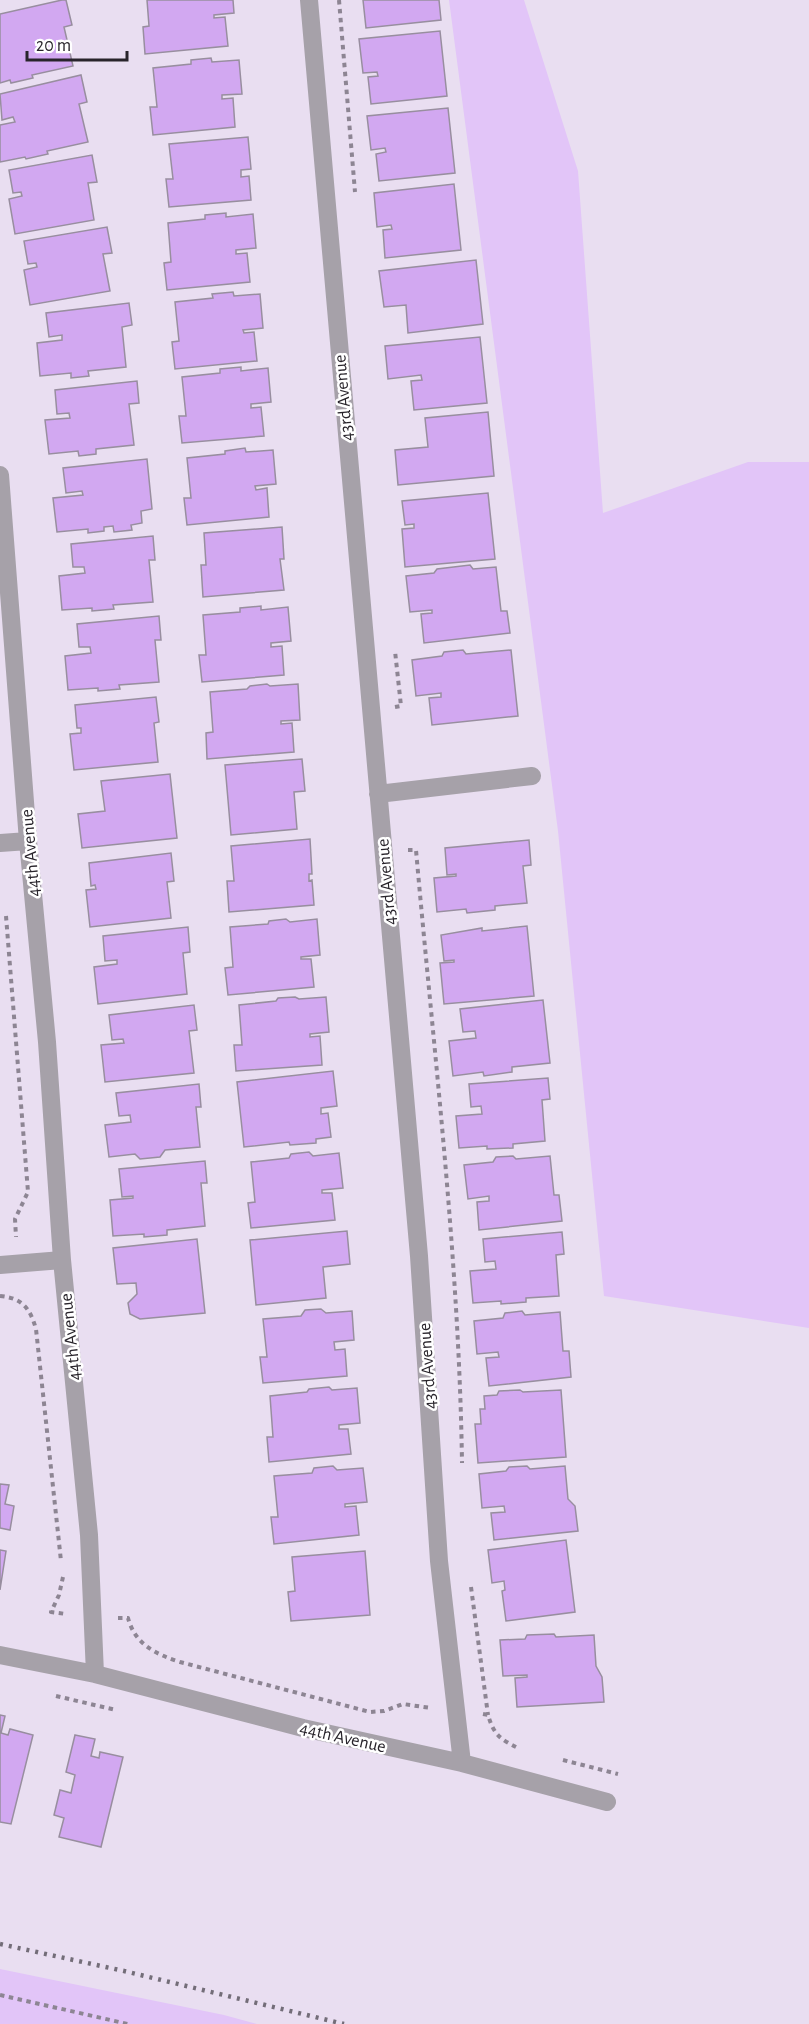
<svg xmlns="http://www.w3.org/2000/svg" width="809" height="2024" font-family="'Alegreya Sans',sans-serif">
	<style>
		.green { fill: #e2c5f8 }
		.building { fill: #d2a8f1; stroke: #988e9f; stroke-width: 1.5 }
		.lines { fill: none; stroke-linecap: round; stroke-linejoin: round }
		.path { stroke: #8d8593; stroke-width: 4; stroke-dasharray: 4.5 4.5; stroke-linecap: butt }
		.street { stroke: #a6a1a9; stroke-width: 18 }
		.rail { stroke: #736d78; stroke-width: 4.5; stroke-dasharray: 3 6; stroke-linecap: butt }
		.labels { text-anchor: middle; stroke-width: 5; stroke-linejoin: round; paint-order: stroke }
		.street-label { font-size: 18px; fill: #28242b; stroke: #fff }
	</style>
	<rect width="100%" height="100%" fill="#e9def1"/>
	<path class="green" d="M449,0H524L578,171L603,513L748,462H809V1328L604,1296L558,831Z
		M0,1969L224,2015L257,2024H0Z"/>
	<path class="building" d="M62,0H66L72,25L64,27L73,66L32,75L33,78L11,83L10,80L0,83V14Z
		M147,0H233L234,13L214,15V18L225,17L228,46L145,54L143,27L149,26Z
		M363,0H439L441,20L366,28Z
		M440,31L447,96L371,104L368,77L378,76L377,72L363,73L359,39Z
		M211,58L212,62L239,60L242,94L222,95V99L233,98L235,127L153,135L150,107H157L153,68L191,64V60Z
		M81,75L87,102L79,104L88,142L47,151L48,154L26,159L25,157L0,162V125L15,122L13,117L2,120L0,94Z
		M448,108L455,173L379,181L376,154L386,152L385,148L371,150L367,116Z
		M248,137L251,169L241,170V177L249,176L251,200L169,207L166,179H173L169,144Z
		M92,155L97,182L88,183L94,220L15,234L9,199L22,196L21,192L13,193L9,170Z
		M454,184L461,250L385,258L383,230L392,229L391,225L377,227L374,193Z
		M226,213V217L253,214L256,248L236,250V254L247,253L250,282L167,290L164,263L171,262L168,223L205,219V215Z
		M107,227L112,253L103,254L110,291L30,305L24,270L37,267L36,263L28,264L24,241Z
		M476,260L483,324L408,333L406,305L384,307L379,271Z
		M233,292L234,296L260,294L263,328L243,330L244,333L254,332L257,361L175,369L172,342L179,341L175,302L213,298L212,294Z
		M129,303L132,325L122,327L126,367L88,371L89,376L71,378V373L40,376L37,343L62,340V335L49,337L46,313Z
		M480,337L487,403L414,410L411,381L422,380L421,375L388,379L385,346Z
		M241,367V371L268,368L271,402L251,404V408L261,407L264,436L182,443L179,416H186L182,377L220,373V369Z
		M137,381L139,403L129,404L134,445L96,449V454L79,456L78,451L49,454L45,420L70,418L69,413L57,414L55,390Z
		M488,412L494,476L398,485L395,450L428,447L425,418Z
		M245,448L246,452L273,450L276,484L255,486L256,490L267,488L269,517L187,525L184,498H191L187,458L225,454V451Z
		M147,459L152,509L141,511L142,523L131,525L132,530L114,532L113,526L104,527V531L88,533V529L57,532L53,498L83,495L82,491L66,493L63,468Z
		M488,493L495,559L405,567L402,529L414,528V524L405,525L402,501Z
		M282,527L284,559H280L284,590L203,597L201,565H206L204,533Z
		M153,536L155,560H149L153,602L113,605L114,609L92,611V608L62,610L59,576L85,573L84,567H73L71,544Z
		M470,565L473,569L496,567L501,611H507L510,633L424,643L421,614L432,613V610L410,612L406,576L434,573L437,569Z
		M261,606V610L288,607L291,641L271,643V647L282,646L284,675L202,682L199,655H206L203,615L240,612V608Z
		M159,616L161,640H155L159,682L119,685L120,689L98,691V688L68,690L65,656L91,653L90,647H79L77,624Z
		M463,650L466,654L511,650L518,716L432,725L429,698L441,697V693L416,696L412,660L442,656L444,652Z
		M267,684L270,686L298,684L300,720L281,721V724L292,723L294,752L207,759L206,733L213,732L210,692L247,689L250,686Z
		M156,697L159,722L154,723L158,762L74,770L70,734L81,733V728H77L75,705Z
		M302,759L305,791L294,792L297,829L231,835L225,765Z
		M170,774L177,838L82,848L78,814L105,811L101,781Z
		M310,839L312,874H309V881L312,880L314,905L229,912L227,881H234L231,846Z
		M529,840L531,865L523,866L527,903L495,906V910L467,913L466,909L437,912L434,878L456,876V874L447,875L445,848Z
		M171,853L174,881L167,882L171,918L90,927L86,890L96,889L95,885L91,886L89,863Z
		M286,919L290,922L317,919L320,955L301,957V959H311L314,987L228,995L225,968L233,967L230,927L268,924L269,921Z
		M527,926L534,996L444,1004L440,963L454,962V960L444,961L441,935L482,928V931Z
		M188,927L190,952L183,953L187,994L98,1004L94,967L117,964V960L105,961L103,936Z
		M295,997L299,999L326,997L329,1032L310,1034V1037L320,1036L322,1065L236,1071L234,1045H242L239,1005L276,1001L278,998Z
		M543,1000L550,1063L512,1067V1072L484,1076L483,1072L453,1076L449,1041L476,1038L475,1031L463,1032L460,1009Z
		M194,1005L197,1030L189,1031L194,1073L105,1082L101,1045L124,1043L123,1039L112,1040L109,1015Z
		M333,1071L337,1106L321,1108V1114L328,1113L331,1137L316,1139V1143L290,1145L289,1142L244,1147L237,1082Z
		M548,1078L550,1099L542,1100L545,1141L513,1144V1148L487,1149V1146L459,1148L456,1116L482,1114L481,1106L471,1107L469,1084Z
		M199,1084L201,1107H196L200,1147L165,1150L160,1157L140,1159L135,1154L109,1157L105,1125L131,1122L130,1115L119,1116L116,1093Z
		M309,1152L313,1156L339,1153L343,1188L322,1190V1193H332L335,1220L251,1228L248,1203L255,1202L251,1162L289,1158L291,1154Z
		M513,1156L516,1159L550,1156L554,1195H559L562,1221L479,1230L477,1202L489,1201V1196L468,1199L464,1165L493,1162L496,1157Z
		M205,1161L207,1183H201L205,1226L167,1230V1235L144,1237V1234L113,1236L110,1200L133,1198V1196L122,1197L119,1169Z
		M347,1231L350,1264L323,1267L326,1298L256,1305L250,1240Z
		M562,1232L564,1254L556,1255L559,1296L526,1298V1302L501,1304V1301L473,1303L470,1271L496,1269L495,1261L485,1262L483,1239Z
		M197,1239L205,1313L140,1319L130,1314L128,1303L137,1294L136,1283L117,1284L113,1248Z
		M321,1309L326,1313L352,1311L354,1340L334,1342L335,1350L345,1349L347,1376L263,1383L260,1357H267L263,1319L301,1316L305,1310Z
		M522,1311L525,1315L560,1312L563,1351H569L571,1377L489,1386L486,1358L499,1357L498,1352L477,1354L474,1321L503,1318L505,1313Z
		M329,1387L332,1390L357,1388L360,1423L339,1425V1429H348L351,1454L269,1462L267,1437H273L270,1396L307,1392L309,1389Z
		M520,1390L523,1392L561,1390L566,1457L478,1463L475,1424H481L480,1409H485L484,1396L497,1395L499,1391Z
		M333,1466L337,1470L363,1468L367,1502L345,1504V1507L356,1506L359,1535L274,1544L271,1517H278L274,1476L312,1473L314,1468Z
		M527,1466L530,1469L565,1466L568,1499L575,1506L578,1531L494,1540L491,1513L505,1512L504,1506L482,1508L479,1474L506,1471L509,1467Z
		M0,1484L9,1485L5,1504L14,1506L10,1530L0,1528Z
		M566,1540L575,1612L506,1621L502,1591L505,1590L504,1581L492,1583L488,1550Z
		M0,1550L6,1551L0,1590Z
		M365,1551L370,1615L291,1621L288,1592L295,1591L292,1557Z
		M554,1634L556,1637L594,1635L596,1666L602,1677L604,1702L517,1707L515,1678L527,1677V1675L503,1676L500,1640L525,1639L527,1635Z
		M0,1715L5,1716L1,1733L8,1735L10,1729L33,1735L11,1824L0,1822Z
		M75,1735L95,1739L91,1756L99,1758L100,1752L123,1757L101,1847L59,1837L64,1818L54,1815L60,1790L71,1793L75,1775L66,1772Z"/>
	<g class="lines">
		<path class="path" d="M339,0L355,192
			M395,707L401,706L395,651
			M408,850H416C434,1054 459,1258 462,1463
			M6,916L28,1192L15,1219L16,1237
			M0,1296C22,1298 30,1308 36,1329L61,1561
			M63,1577L59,1595L51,1612L66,1614
			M471,1587L488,1715
			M118,1618H128C135,1644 155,1654 180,1662L370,1712L384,1711L403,1704L431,1708
			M56,1696L116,1710
			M483,1714L488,1715C494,1735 500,1739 518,1748
			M563,1760L618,1774
			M0,1995L128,2024"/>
		<path class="street" d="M309,0L419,1256L439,1561L462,1763
			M0,475L28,841L47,1042L62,1260L89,1535L95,1674L303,1728L462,1763L607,1802
			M378,794L532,776
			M0,843L28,841
			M0,1265L62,1260
			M0,1655L95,1674"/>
		<path class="rail" d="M0,1944L124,1971L344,2024"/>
	</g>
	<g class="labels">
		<g class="street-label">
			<text transform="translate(343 398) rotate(-95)" y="6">43rd Avenue</text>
			<text transform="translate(30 853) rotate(-95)" y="6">44th Avenue</text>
			<text transform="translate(386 882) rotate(-95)" y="6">43rd Avenue</text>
			<text transform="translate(70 1337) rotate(-96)" y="6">44th Avenue</text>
			<text transform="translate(427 1366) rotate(-94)" y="6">43rd Avenue</text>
			<text transform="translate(343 1737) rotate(13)" y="6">44th Avenue</text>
		</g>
	</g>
	<path d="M27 51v9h100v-9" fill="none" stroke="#28242b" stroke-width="3"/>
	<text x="36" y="51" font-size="18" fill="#28242b" stroke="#ffffff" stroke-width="4.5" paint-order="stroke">20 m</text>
</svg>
